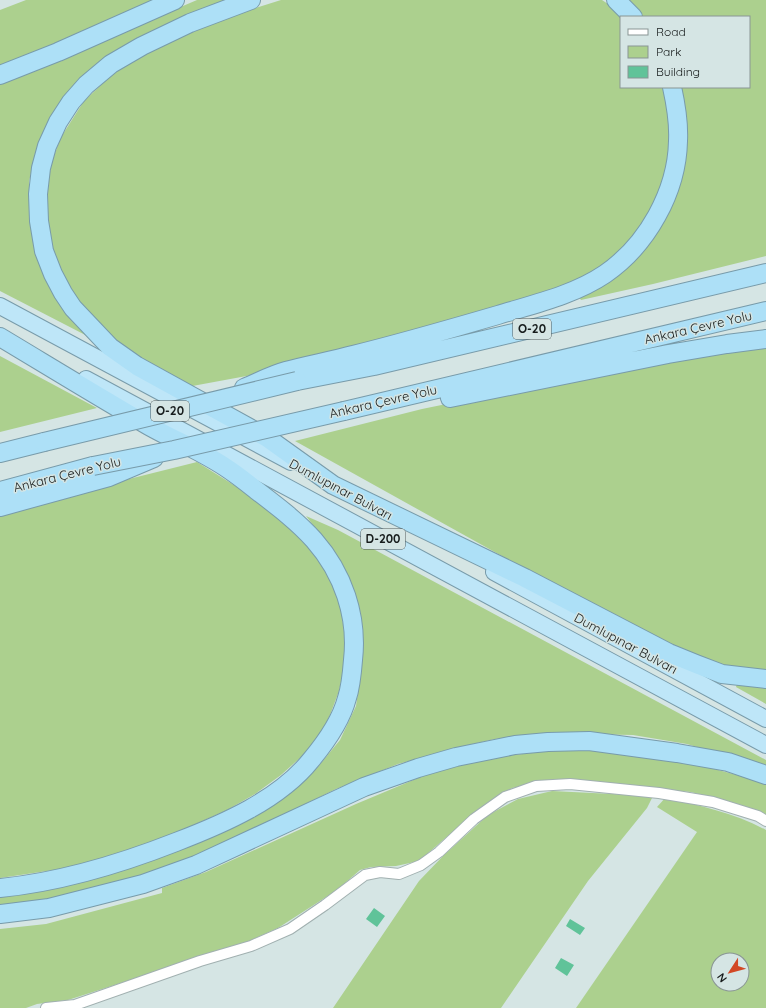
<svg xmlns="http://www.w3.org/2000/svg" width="766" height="1008" font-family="Quicksand,sans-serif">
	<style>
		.green { fill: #acd08e; fill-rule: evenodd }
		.building { fill: #60c399 }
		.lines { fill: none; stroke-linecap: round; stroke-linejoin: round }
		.minor-casing { stroke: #a1b0b0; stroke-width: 12 }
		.trunk-casing { stroke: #789baa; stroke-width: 18 }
		.motorway-casing { stroke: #789baa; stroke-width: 20 }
		.minor { stroke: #fff; stroke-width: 10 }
		.trunk { stroke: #bee6f8; stroke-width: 16 }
		.motorway { stroke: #ade0f7; stroke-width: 18 }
		.motorway-bridge-casing { stroke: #789baa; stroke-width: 20; stroke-linecap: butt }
		.motorway-bridge { stroke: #ade0f7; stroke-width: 18 }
		.labels { text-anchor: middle; stroke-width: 3; stroke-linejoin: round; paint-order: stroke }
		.shield { fill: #d5e5e4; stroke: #505858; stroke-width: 1 }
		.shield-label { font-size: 12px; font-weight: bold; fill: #171c1c }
		.street-label { font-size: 13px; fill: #171c1c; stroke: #d5e5e4 }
	</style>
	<rect width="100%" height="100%" fill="#d5e5e4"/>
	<path class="green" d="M26,0H153L40,51L0,67V10Z
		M197,0H231L140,39L42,137L35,154L29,182V213L35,247L95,340L0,291V84Z
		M281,0H602L608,4L621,17V87H664L670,121V143L668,165L661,185L645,221L631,240L599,271L557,291L273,371L187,387L110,340L66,286L50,244L46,216L47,188L52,161L61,137L84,101L116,71L139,56L202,28L237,14Z
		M626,0H766V256L653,284L581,300L579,297L663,218L680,87H749V17H643L636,8Z
		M766,345V674L741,672L702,659L633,629L295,441L422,409L578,377Z
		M0,356L97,408L0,432Z
		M197,462L237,487L298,530L335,585L341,609L345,639L344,667L339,691L330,715L320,735L301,757L281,775L255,794L227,810L169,836L101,860L60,869L0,878V513L101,486Z
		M306,516L338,530L766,760V768L687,744L633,735L582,734L527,735L495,739L464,746L398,764L336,789L211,850L150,875L87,891L27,903L0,906V894L276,802L298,787L317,768L340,740L356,706L361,670L363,636L360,611L354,592L339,558Z
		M737,684L766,686V704L736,687Z
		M555,750H616L689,762L766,783V816L752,809L691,792L557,780L512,788L472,815L419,861L396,866L371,867L360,870L337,890L278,928L236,947L202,957L68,1000L37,1004L26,1008H0V929L46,924L162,893V888L206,872L356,804L442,768L506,756Z
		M552,791L653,796L647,808L588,881L501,1008H333L419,881L444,855L488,815L518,799Z
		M666,797C700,806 735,813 766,830V1008H576L697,832L657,807ZM718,960H742V984H718Z"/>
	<path class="building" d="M374,908L385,916L377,927L366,919Z
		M570,919L585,928L580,935L566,926Z
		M561,958L574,965L567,976L555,968Z"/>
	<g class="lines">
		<defs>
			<path id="minor" d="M46,1008L75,1005L200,961L251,946L290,929L325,905L365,875L380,872L399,874L421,865L439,852L474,819L505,797L536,786L570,784L659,793L713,802L758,816L766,821"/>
			<path id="trunk" d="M0,306L291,462
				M86,379L766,745
				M494,572L766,719"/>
			<path id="motorway" d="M251,0L190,23L142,46L111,64L86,85L71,102L58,122L47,146L41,168L38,194L39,221L44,251L53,274L63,293L73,308L110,347L137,366L266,437L333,485L525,578L669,653L696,664L722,674L766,679
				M616,0L633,17
				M0,75L58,52L175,0
				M0,337C50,367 99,397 149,426C174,440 201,451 225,467C236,474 246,482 256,490C277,506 297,521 314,540C343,573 358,616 353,660C352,673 351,686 347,698C341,721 326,742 311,760C279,800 223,824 176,842C120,864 61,882 0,888
				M297,381L374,366L766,273
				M244,388C257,383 271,375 286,371C308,365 331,361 353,355C402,343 450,329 498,315C534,304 574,295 605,274C647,245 677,192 678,141C679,122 676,105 672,87
				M450,398L668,354L727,344L766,339
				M344,411L766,311
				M0,453L44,442
				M0,491L93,466
				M0,507L109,477L154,458
				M0,914L49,908L143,884L196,865L364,787L418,768L456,757L515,745L548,742L589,741L677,753L728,762L766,775"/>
		</defs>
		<use href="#minor" class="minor-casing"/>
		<use href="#trunk" class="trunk-casing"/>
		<use href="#motorway" class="motorway-casing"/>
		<use href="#minor" class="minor"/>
		<use href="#trunk" class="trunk"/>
		<use href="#motorway" class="motorway"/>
		<defs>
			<path id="motorway-bridge" d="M44,442L297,381
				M93,466L174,450L344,411"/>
		</defs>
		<use href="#motorway-bridge" class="motorway-bridge-casing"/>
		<use href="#motorway-bridge" class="motorway-bridge"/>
	</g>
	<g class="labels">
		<g class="shield">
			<rect x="513" y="319" width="38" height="20" rx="3"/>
			<rect x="151" y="401" width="38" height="20" rx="3"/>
			<rect x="361" y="529" width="44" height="20" rx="3"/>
		</g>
		<g class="shield-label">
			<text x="532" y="333">O-20</text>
			<text x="170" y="415">O-20</text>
			<text x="383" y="543">D-200</text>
		</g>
		<g class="street-label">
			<text transform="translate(698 327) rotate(-13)" y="5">Ankara Çevre Yolu</text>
			<text transform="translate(383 401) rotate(-13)" y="5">Ankara Çevre Yolu</text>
			<text transform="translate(67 474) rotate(-14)" y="5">Ankara Çevre Yolu</text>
			<text transform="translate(341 489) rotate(28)" y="5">Dumlupınar Bulvarı</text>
			<text transform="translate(626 643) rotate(28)" y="5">Dumlupınar Bulvarı</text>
		</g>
	</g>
	<rect x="620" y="16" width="130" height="72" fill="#d5e5e4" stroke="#899594"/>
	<rect x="628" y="29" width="20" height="6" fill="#ffffff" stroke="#899594"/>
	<text x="656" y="36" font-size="12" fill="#171c1c">Road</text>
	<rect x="628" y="46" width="20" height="12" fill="#acd08e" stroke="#899594"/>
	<text x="656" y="56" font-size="12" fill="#171c1c">Park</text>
	<rect x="628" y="66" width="20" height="12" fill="#60c399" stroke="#899594"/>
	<text x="656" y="76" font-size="12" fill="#171c1c">Building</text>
	<g transform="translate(730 972) rotate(234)"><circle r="19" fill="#d5e5e4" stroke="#899594"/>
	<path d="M0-3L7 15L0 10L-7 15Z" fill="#d24825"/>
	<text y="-6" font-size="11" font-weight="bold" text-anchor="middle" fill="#171c1c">N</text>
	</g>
</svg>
